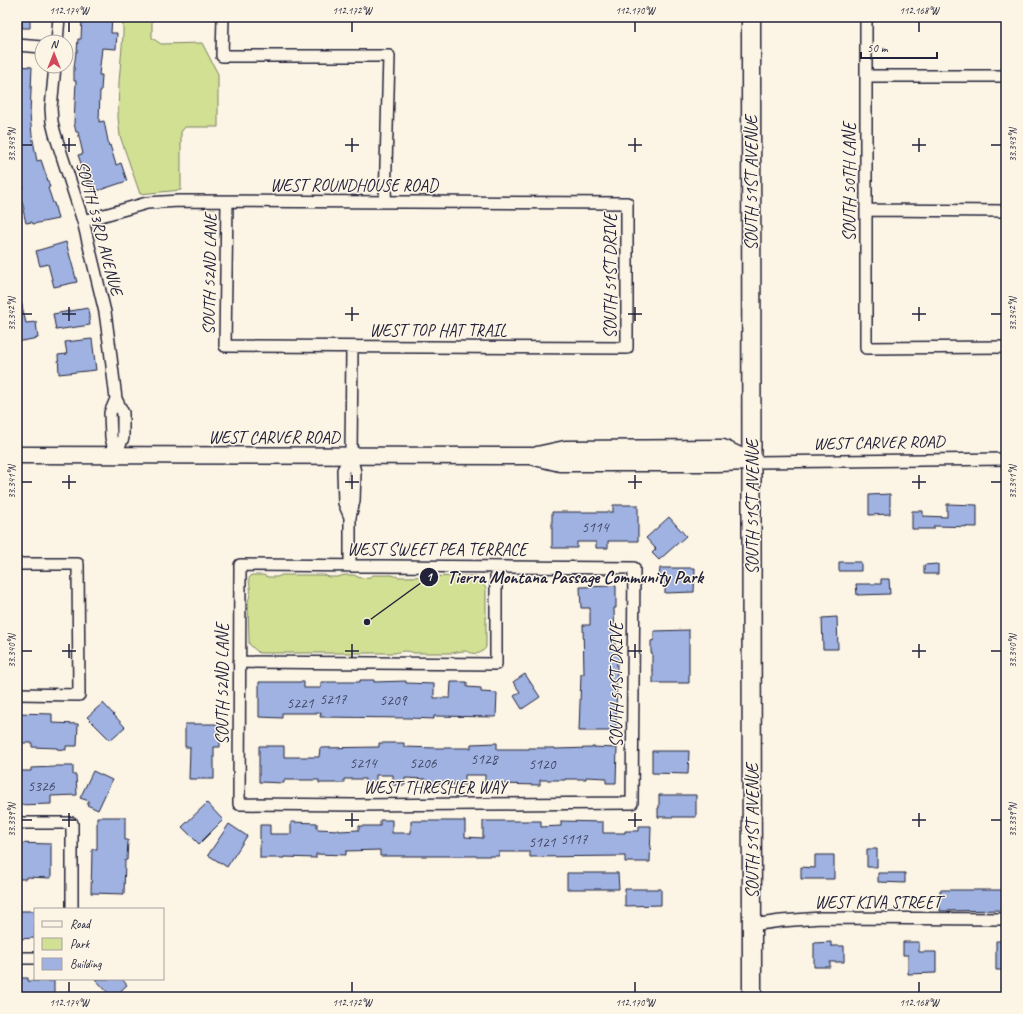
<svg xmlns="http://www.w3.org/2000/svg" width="1023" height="1014" font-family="Caveat,sans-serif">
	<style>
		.green { fill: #d2e093; stroke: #7a8167 }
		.building { fill: #9fb2e1; stroke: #22223b }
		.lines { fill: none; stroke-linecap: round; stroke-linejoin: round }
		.street-casing { stroke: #22223b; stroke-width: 14 }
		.secondary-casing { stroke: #22223b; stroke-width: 19 }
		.primary-casing { stroke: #22223b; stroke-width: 21 }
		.street { stroke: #fcf5e5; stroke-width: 11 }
		.secondary { stroke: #fcf5e5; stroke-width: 16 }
		.primary { stroke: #fcf5e5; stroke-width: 18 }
		.ticks { fill: none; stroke: #22223b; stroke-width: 1.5 }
		.labels { text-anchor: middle; stroke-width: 3; stroke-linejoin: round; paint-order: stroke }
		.number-label { font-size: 15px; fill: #414664 }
		.street-label { font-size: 17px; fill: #22223b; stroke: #fcf5e5 }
		.leader { fill: none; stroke: #22223b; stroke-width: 1.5 }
		.callout-dot { fill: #22223b; stroke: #fcf5e5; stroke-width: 1.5 }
		.mark-label { font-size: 12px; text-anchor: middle; font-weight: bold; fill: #fff }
		.callout-label { font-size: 18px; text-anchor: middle; font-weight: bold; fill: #22223b; stroke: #fcf5e5; stroke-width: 3; stroke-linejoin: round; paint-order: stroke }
		.neatline { fill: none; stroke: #22223b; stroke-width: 1.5 }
		.ticks-label { font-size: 10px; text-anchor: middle; fill: #22223b }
	</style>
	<rect width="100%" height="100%" fill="#fcf5e5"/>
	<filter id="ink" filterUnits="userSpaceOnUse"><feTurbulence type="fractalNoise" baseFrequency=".025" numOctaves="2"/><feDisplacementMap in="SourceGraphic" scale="8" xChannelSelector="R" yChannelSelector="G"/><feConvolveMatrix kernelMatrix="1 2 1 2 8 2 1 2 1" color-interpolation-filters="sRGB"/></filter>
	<g filter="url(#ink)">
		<path class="green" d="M123,17H152V38L161,44L202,43L218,74V127H185L181,132V190L140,194L120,136L118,118L119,82L123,35Z
			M252,575H263L268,577H277L282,575H324L329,577H338L344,575H354L360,578L370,577L373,575H392L398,577L476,576L484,585L486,589V647C483,652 478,655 472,653C470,653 468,652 466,651C461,651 457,652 452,653H414C408,650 401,651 395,653H259L249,644L248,601C250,596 251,592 250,587C250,581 246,580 252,575Z"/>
		<path class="building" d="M22,17H30V28H22Z
			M82,17H112L111,33H117L116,49L102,48L99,75H102L101,91H100L99,122L104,121L109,146L110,145L116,165L121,163L127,181L94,192L91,183L88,184L78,155L83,154L78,132H76L74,123L76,81H74V68L76,52H77L78,39H81Z
			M17,66L32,67L30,115L32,135L37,161L41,160L50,187L48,188L53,203H54L58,219L33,224L32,222L26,223L23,210L24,209L18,190L23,188L17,171Z
			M66,242L77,282L54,287L48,264L40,266L36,251Z
			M17,297H20L26,323L36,322L38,338L17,342Z
			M88,308L90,325L56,330L53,314Z
			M92,339L96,370L59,374L58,355L67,354L65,342Z
			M890,494V514L869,515V495Z
			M947,504L977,505V527L934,526V529H912V511H923V516L947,517Z
			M613,505H638V541H608V548H596V542H577V548H552V512H613Z
			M669,517L686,536L659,560L652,553L656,549L646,538Z
			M839,562H861V571H839Z
			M938,564V574H924V565Z
			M660,568H695L694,592L665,593V579H659Z
			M881,579H889L890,594L857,595L856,584H881Z
			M616,586V608H614L615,648H619V660H617L616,731H579L581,674H584L583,625H590V608H581L580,587Z
			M837,617L838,649H823L822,618Z
			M689,630V683H653V670H652V653H651V641L654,640V631Z
			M525,674L540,697L522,709L514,696L520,692L513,682Z
			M360,680H374V682L406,681V683L434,684V698H450L451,682H467V687L481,688V692L497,693L496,717L434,716V719L409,718L320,717L321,713H282V718L259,717V682H304V688H321V682H360Z
			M103,703L125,727L110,740L87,717Z
			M17,713L52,714V723L78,724L77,746H66V750L57,749V748L32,747V743H17Z
			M185,724H220V747H214V779H189L190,747H185Z
			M379,743H404V747L436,748H471V744L497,743V749H529V748H555V749L592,748V747L617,748L616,783H606V778L586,777V779H565V780H540V785L497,784L485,785V775H465V785H453V783L425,784V779L405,778V785H393V775H376V784H365V779H344V783H319V780H284V783L259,782V746H284V757H319L320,748L379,747Z
			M652,751H689L688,774L652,773Z
			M55,766H73V775H76L77,795L51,796V804L17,805V771H31V768L55,767Z
			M93,771L112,780L98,810L87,805L89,801L80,798Z
			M659,795H696V817H658V808H659Z
			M207,803L223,820L199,844L182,827Z
			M97,817H125V840H128L127,860H125L124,894L91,893L92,849H97Z
			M380,820H392V833H411V821H465V837L483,838V821H541V827L561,826V821L603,822V833H625V831H639V826H651L650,862H625V856L530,857V852H499V856H380V850L346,851V855L316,854V858L284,857V858H260V825H270V834H291V822L317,823V829L339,830V831L359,830V826H380Z
			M229,824L247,836L227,867L208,855Z
			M17,843L51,844V878L26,877V879H17Z
			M867,849H877V867H867Z
			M815,855H834V879H801V867L815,868Z
			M567,873H618L619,889H567Z
			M878,873H905V883L878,882Z
			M625,889H661V905L625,906Z
			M940,890H1006V910L940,911Z
			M17,911H35V938L17,939Z
			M996,941H1006V970H996Z
			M831,942V946H844V962H830V967H814V943Z
			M903,942H919V952H936V973L908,974V955H903Z
			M17,978H28V981H54V997H17Z
			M95,979H122L127,985L114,997H112Z"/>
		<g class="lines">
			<defs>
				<path id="street" d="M223,17L222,56H389L385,202
					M866,17V348L1006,347
					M57,42L59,17
					M17,45L42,47
					M55,66L51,108L52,122L55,134L83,221L105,312L110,349L116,399L123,413V438L115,455
					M866,76H1006
					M866,210L1006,211
					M83,221L147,203L179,201L627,203V348L225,346L227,202
					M115,455L111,437L110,413L116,399
					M752,462L1006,459
					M350,517L344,503L343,470L351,456
					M17,564H78L79,695L17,694
					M240,565L634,568L632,803L355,805L239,804Z
					M350,566V517L354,501L355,472L351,456L352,347
					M239,662L496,664V567
					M17,823H72V909
					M752,925L781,921L821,918L1006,919
					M17,958H35"/>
				<path id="secondary" d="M17,455L531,456L560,463H715L752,462
					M537,455L565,449L723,448L748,460"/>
				<path id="primary" d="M751,17L752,997"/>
			</defs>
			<use href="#street" class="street-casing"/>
			<use href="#secondary" class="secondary-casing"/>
			<use href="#primary" class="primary-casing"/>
			<use href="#street" class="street"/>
			<use href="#secondary" class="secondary"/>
			<use href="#primary" class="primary"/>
		</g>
	</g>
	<path class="ticks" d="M69,22V32M352,22V32M635,22V32M919,22V32M69,138V152M352,138V152M635,138V152M919,138V152M22,145H32M62,145H76M345,145H359M628,145H642M912,145H926M991,145H1001M69,307V321M352,307V321M635,307V321M919,307V321M22,314H32M62,314H76M345,314H359M628,314H642M912,314H926M991,314H1001M69,475V489M352,475V489M635,475V489M919,475V489M22,482H32M62,482H76M345,482H359M628,482H642M912,482H926M991,482H1001M69,644V658M352,644V658M635,644V658M919,644V658M22,651H32M62,651H76M345,651H359M628,651H642M912,651H926M991,651H1001M69,813V827M352,813V827M635,813V827M919,813V827M22,820H32M62,820H76M345,820H359M628,820H642M912,820H926M991,820H1001M69,982V992M352,982V992M635,982V992M919,982V992"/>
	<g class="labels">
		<g class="number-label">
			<text x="595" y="532">5114</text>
			<text x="333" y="704">5217</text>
			<text x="393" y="705">5209</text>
			<text x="300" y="708">5221</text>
			<text x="484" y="764">5128</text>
			<text x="363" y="768">5214</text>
			<text x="423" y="768">5206</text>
			<text x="542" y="769">5120</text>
			<text x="41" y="791">5326</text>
			<text x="574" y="844">5117</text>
			<text x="542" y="847">5121</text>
		</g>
		<g class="street-label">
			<text transform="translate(849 182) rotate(-90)" y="6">SOUTH 50TH LANE</text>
			<text transform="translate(751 183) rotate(-90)" y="6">SOUTH 51ST AVENUE</text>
			<text x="354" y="191">WEST ROUNDHOUSE ROAD</text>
			<text transform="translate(100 228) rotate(75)" y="6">SOUTH 53RD AVENUE</text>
			<text transform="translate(209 274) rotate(-89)" y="6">SOUTH 52ND LANE</text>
			<text transform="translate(610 276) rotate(-90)" y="6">SOUTH 51ST DRIVE</text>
			<text x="438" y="336">WEST TOP HAT TRAIL</text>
			<text x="274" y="443">WEST CARVER ROAD</text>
			<text transform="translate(879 442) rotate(-1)" y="6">WEST CARVER ROAD</text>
			<text transform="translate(752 507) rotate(-90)" y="6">SOUTH 51ST AVENUE</text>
			<text x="437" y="555">WEST SWEET PEA TERRACE</text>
			<text transform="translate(222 684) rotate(-90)" y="6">SOUTH 52ND LANE</text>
			<text transform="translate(616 685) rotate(-90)" y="6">SOUTH 51ST DRIVE</text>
			<text x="435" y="793">WEST THRESHER WAY</text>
			<text transform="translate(752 831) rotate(-90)" y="6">SOUTH 51ST AVENUE</text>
			<text x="878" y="908">WEST KIVA STREET</text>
		</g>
	</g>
	<path class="leader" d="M367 622L429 577"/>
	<g class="callout-dot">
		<circle cx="367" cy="622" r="4"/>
		<circle cx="429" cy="577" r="10"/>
	</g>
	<g class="mark-label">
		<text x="429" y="581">1</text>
	</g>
	<g class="callout-label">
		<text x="575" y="583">Tierra Montana Passage Community Park</text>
	</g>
	<rect width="1023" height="1014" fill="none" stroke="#fcf5e5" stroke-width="44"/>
	<rect x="34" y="908" width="130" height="72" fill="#fcf5e5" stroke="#a5a1a1"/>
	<rect x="42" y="921" width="20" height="6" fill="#fcf5e5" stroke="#a5a1a1"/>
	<text x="70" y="928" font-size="12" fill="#22223b">Road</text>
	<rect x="42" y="938" width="20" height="12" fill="#d2e093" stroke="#a5a1a1"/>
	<text x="70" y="948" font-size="12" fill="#22223b">Park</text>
	<rect x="42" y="958" width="20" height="12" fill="#9fb2e1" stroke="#a5a1a1"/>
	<text x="70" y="968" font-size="12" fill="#22223b">Building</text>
	<g transform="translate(54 54)"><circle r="19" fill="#fcf5e5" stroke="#a5a1a1"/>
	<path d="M0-3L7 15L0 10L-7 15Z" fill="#d1495b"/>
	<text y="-6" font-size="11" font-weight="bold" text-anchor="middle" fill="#22223b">N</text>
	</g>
	<path d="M861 52v6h76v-6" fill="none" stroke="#22223b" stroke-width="2"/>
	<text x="867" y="52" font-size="12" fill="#22223b" stroke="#fcf5e5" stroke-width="3" paint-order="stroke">50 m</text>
	<rect x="22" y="22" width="979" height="970" class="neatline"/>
	<g class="ticks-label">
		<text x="69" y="14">112.174°W</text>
		<text x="352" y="14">112.172°W</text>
		<text x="635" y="14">112.170°W</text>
		<text x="919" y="14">112.168°W</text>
		<text transform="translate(11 145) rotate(-90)" y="4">33.343°N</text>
		<text transform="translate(1012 145) rotate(-90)" y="4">33.343°N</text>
		<text transform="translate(11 314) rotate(-90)" y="4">33.342°N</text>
		<text transform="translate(1012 314) rotate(-90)" y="4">33.342°N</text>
		<text transform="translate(11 482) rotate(-90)" y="4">33.341°N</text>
		<text transform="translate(1012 482) rotate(-90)" y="4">33.341°N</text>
		<text transform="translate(11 651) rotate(-90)" y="4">33.340°N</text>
		<text transform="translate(1012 651) rotate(-90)" y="4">33.340°N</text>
		<text transform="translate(11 820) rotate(-90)" y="4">33.339°N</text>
		<text transform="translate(1012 820) rotate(-90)" y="4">33.339°N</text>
		<text x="69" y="1006">112.174°W</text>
		<text x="352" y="1006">112.172°W</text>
		<text x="635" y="1006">112.170°W</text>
		<text x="919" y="1006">112.168°W</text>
	</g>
</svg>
